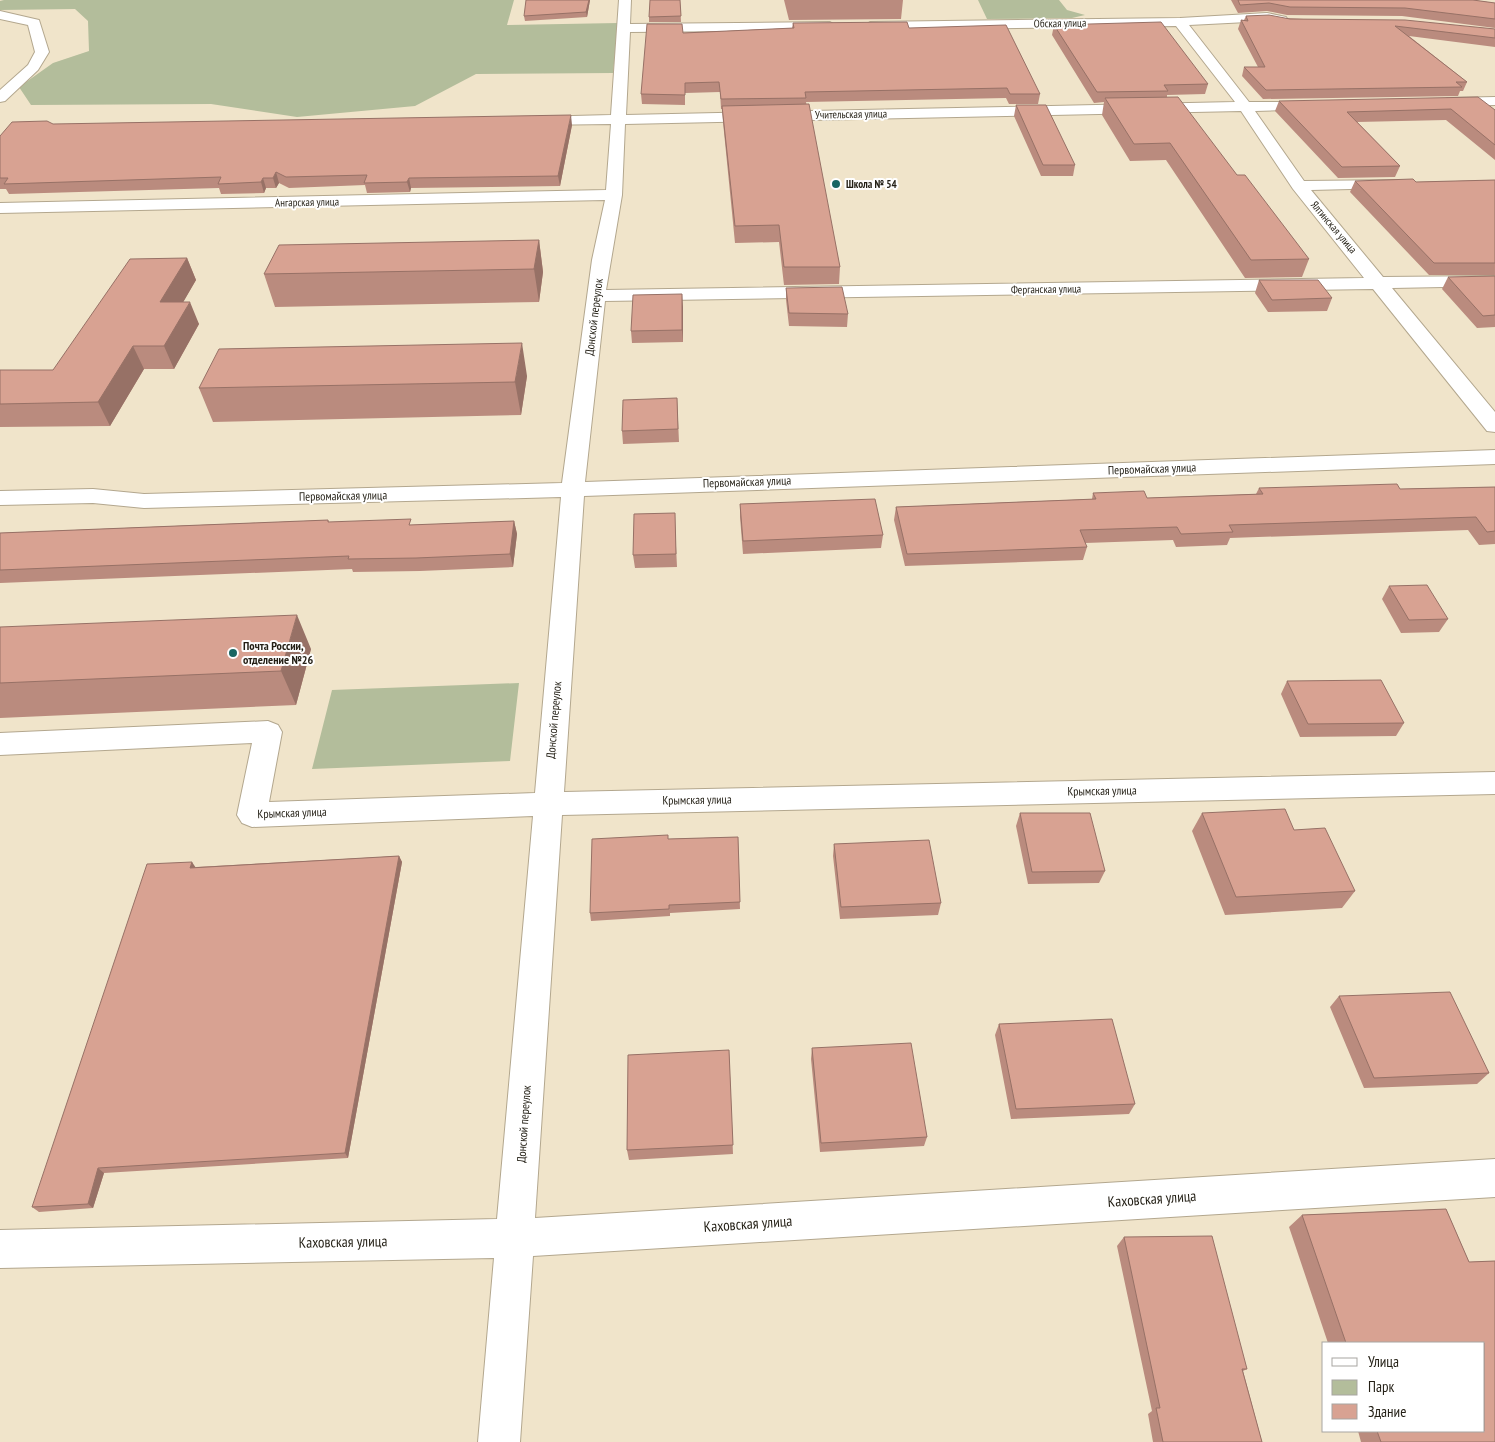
<svg xmlns="http://www.w3.org/2000/svg" width="1495" height="1442" font-family="'PT Sans Narrow',sans-serif">
	<style>
		.green { fill: #b3bd9b }
		.lines { fill: none; stroke-linecap: round; stroke-linejoin: round }
		.street-casing { stroke: #b3a78e; stroke-width: 2 }
		.street { fill: #fff; fill-rule: evenodd }
		.wall { fill: #ba8b7e }
		.shaded-wall { fill: #977166 }
		.building { fill: #d8a292; stroke: #977166 }
		.poi-dot { fill: #196662; stroke: #fff; stroke-width: 2 }
		.labels { text-anchor: middle; stroke-width: 4; stroke-linejoin: round; paint-order: stroke }
		.far-street-label { font-size: 11px; fill: #231f15; stroke: #fff }
		.far-poi-label { font-size: 11px; font-weight: bold; fill: #231f15; stroke: #fff; text-anchor: start }
		.street-label { font-size: 12px; fill: #231f15; stroke: #fff }
		.poi-label { font-size: 12px; font-weight: bold; fill: #231f15; stroke: #fff; text-anchor: start }
		.near-street-label { font-size: 15px; fill: #231f15; stroke: #fff }
	</style>
	<rect width="100%" height="100%" fill="#f0e4ca"/>
	<path class="green" d="M4,0H514L507,25L618,23L613,73L476,74L415,106L297,117L211,104L31,105L19,87L53,63L89,51L88,21L75,9L0,10V1Z
		M978,0H1059L1067,10L1085,15L1072,18L987,19Z
		M519,683L510,761L312,769L332,690Z"/>
	<g class="lines">
		<defs>
			<path id="street" d="M619,0H631L630,24L830,22L836,26L830,30L630,32L626,115L1235,102L1176,26L870,30L864,26L870,22L1180,18L1267,13L1286,17L1288,20L1282,24L1267,21L1189,25L1249,102H1319L1321,105L1314,109L1255,111L1304,181L1397,180L1399,183L1391,188L1311,190L1383,277L1495,276V286L1392,288L1495,412V432L1487,431L1373,289L605,301L585,482L1495,450V464L584,496L564,792L1495,772V794L562,815L535,1218L1495,1159V1197L533,1256L520,1442H478L494,1258L0,1268V1230L497,1219L533,816L252,827L242,823L237,815L252,743L0,755V733L268,721L278,725L282,732L269,802L535,793L561,497L144,508L93,503L0,505V491L93,489L144,494L562,483L592,260L605,200L0,213V203L606,190L611,124L534,125L527,121L534,117L611,115ZM1241,111L1293,189L1364,278L606,290L622,195L625,124Z
				M0,11L39,20L49,52L38,70L5,101L0,102V90L28,65L35,52L28,25L0,19Z
				M1495,97V105L1447,106L1440,102L1447,98Z"/>
		</defs>
		<use href="#street" class="street-casing"/>
		<use href="#street" class="street"/>
	</g>
	<path class="wall" d="M590,0L587,17L525,21L524,16Z
		M680,0L681,22H649V17Z
		M784,0H903L901,19L789,20Z
		M1231,0H1473L1495,3V28L1402,16L1287,15L1267,11L1238,13Z
		M1246,16L1495,29V47L1409,36L1467,82L1463,91H1460L1458,96L1263,99L1242,76L1244,67H1258L1238,29L1241,20H1244Z
		M793,23L909,28L1040,94L1038,104H1009L1006,98L806,102L840,267L839,284L784,285L779,242L735,243L723,122L722,109H721L720,92L685,93V105L642,104L641,94L683,33L792,28Z
		M1054,25L1208,84L1205,94L1167,95V97L1237,175L1309,259L1302,277L1245,278L1166,160L1130,161L1102,115L1104,102L1094,103L1052,35Z
		M1279,101L1495,110V160L1446,120L1357,122L1400,166L1395,177L1338,178L1275,111Z
		M1016,105L1075,165L1073,176H1041L1014,116Z
		M53,124L572,125L560,186L411,188L410,192L367,193L365,185L289,188L279,183L276,188H266L264,193L221,194L219,188L9,194L6,189H0V136Z
		M1495,180V275H1429L1350,192L1355,181L1416,182Z
		M539,240L543,272L539,302L275,307L264,274Z
		M187,258L196,280L183,302L199,324L174,369H144L110,426L0,427V370H53Z
		M1495,276V327L1477,328L1442,289L1448,277Z
		M1259,280L1332,298L1327,311L1268,312L1255,293Z
		M786,288L848,314L847,327L789,326L786,300Z
		M683,307V342L632,343L631,331Z
		M527,376L521,415L213,422L199,388Z
		M677,398L679,442L623,444L622,431Z
		M1495,487V544L1479,545L1468,530L1230,538L1227,545L1176,547L1173,540L1085,543L1087,547L1083,560L905,566L894,520L896,507L1092,499L1093,493L1147,498L1256,494L1259,488L1400,489Z
		M740,504L883,535L881,548L743,554L740,517Z
		M328,520L329,522L412,525L514,521L517,534L513,567L420,571L353,572L352,569L0,583V533Z
		M675,525L677,567L635,568L633,555Z
		M1389,586L1448,619L1439,632L1401,633L1382,599Z
		M0,627L311,649L296,705L0,718Z
		M1287,681L1404,723L1396,736L1300,737L1281,694Z
		M1020,813L1105,871L1099,883L1028,884L1016,826Z
		M1202,813L1294,830L1355,891L1342,908L1225,915L1192,831Z
		M738,837L740,909L670,913V916L591,921L590,913L668,839Z
		M834,844L941,903L938,915L840,919L833,856Z
		M399,856L402,862L348,1158L104,1173L93,1208L39,1212L32,1207L196,867Z
		M1339,996L1489,1073L1477,1084L1364,1088L1330,1007Z
		M999,1024L1135,1104L1129,1114L1011,1119L995,1035Z
		M812,1048L927,1137L924,1146L820,1152L811,1059Z
		M729,1050L733,1154L629,1160L627,1150Z
		M1446,1209L1469,1262L1495,1261V1442H1361L1358,1431H1484V1343H1328L1289,1227L1302,1215Z
		M1124,1237L1247,1369L1243,1371L1262,1442H1153L1148,1414L1152,1411L1117,1246Z"/>
	<path class="shaded-wall" d="M589,0H590L587,17L586,12Z
		M571,115L572,125L560,186L558,176Z
		M276,172L279,183L276,188L273,178Z
		M263,178L266,188L264,193L261,182Z
		M409,178L411,188L410,192L407,182Z
		M539,240L543,272L539,302L534,269Z
		M187,258L196,280L170,325L160,302Z
		M682,294L683,307V342L682,330Z
		M190,302L199,324L174,369L164,346Z
		M522,343L527,376L521,415L515,382Z
		M133,346L144,369L110,426L98,402Z
		M514,521L517,534L513,567L510,554Z
		M297,615L311,649L296,705L281,671Z
		M399,856L402,862L348,1158L345,1153Z
		M192,862L196,868H190Z
		M98,1168L104,1173L93,1208L88,1204Z"/>
	<path class="building" d="M526,0H589L586,12L524,16Z
		M650,0H680L681,16L649,17Z
		M1238,0H1473L1495,3V19L1405,8L1290,7L1269,3L1240,5Z
		M1269,15L1290,19L1405,20L1495,29V38L1395,26L1467,82H1456L1462,87L1266,90L1244,67H1265L1241,20L1248,21L1246,16Z
		M907,22L909,28L1006,25L1040,94H1010L1007,88L805,92L806,98L721,99L719,82L685,83V95L641,94L647,24H682L683,33L794,28L793,23Z
		M1161,22L1208,84L1164,85L1168,91L1097,92L1054,25Z
		M1178,97L1237,175H1245L1309,259L1251,260L1170,143L1134,144L1105,98Z
		M1478,97L1495,110V145L1451,109L1347,112L1400,166L1342,167L1279,101Z
		M809,104L840,267H784L779,225L735,226L722,106Z
		M1016,105H1046L1075,165H1043Z
		M571,115L558,176L409,178L407,182L364,183L367,175L286,177L276,172L273,178H263L261,182L218,184L221,177L4,184L8,178H0V136L12,122L47,121L53,124Z
		M1413,179L1416,182L1495,180V263H1434L1355,181Z
		M539,240L534,269L264,274L279,245Z
		M187,258L160,302H190L164,346H133L98,402L0,404V370H53L130,259Z
		M1495,276V315L1483,316L1448,277Z
		M1259,280H1318L1332,298L1272,300Z
		M842,287L848,314L789,313L786,288Z
		M682,294V330L631,331L633,295Z
		M522,343L515,382L199,388L219,349Z
		M677,398L678,429L622,431L623,400Z
		M1397,484L1400,489L1495,487V531L1487,532L1476,517L1229,525L1233,532L1181,534L1177,527L1080,530L1087,547L907,554L896,507L1096,499L1093,493L1144,491L1147,498L1263,494L1259,488Z
		M875,499L883,535L743,541L740,504Z
		M675,513L676,554L633,555L634,514Z
		M411,519L409,525L514,521L510,554L416,558L348,559L349,556L0,570V533L328,520V522Z
		M1427,585L1448,619L1409,620L1389,586Z
		M297,615L281,671L0,683V627Z
		M1381,680L1404,723L1308,724L1287,681Z
		M1285,809L1294,830L1325,828L1355,891L1236,897L1202,813Z
		M1020,813H1090L1105,871L1032,872Z
		M668,835V839L738,837L740,902L669,905V909L590,913L592,839Z
		M929,840L941,903L841,907L834,844Z
		M399,856L345,1153L98,1168L88,1204L32,1207L147,864L192,862L190,868Z
		M1450,992L1489,1073L1374,1078L1339,996Z
		M1112,1019L1135,1104L1016,1109L999,1024Z
		M911,1043L927,1137L821,1143L812,1048Z
		M729,1050L733,1145L627,1150L628,1055Z
		M1446,1209L1469,1262L1495,1261V1442H1381L1377,1431H1484V1343H1346L1302,1215Z
		M1212,1236L1247,1369H1242L1262,1442H1163L1156,1408H1160L1124,1237Z"/>
	<g class="poi-dot">
		<circle cx="836" cy="184" r="5"/>
		<circle cx="233" cy="653" r="5"/>
	</g>
	<g class="labels">
		<g class="far-street-label">
			<text transform="translate(1060 23) rotate(-1)" y="4">Обская улица</text>
			<text transform="translate(851 114) rotate(-1)" y="4">Учительская улица</text>
			<text transform="translate(307 202) rotate(-1)" y="4">Ангарская улица</text>
			<text transform="translate(1334 227) rotate(50)" y="4">Ялтинская улица</text>
			<text transform="translate(1046 289) rotate(-1)" y="4">Ферганская улица</text>
		</g>
		<g class="far-poi-label">
			<text x="846" y="188">Школа № 54</text>
		</g>
		<g class="street-label">
			<text transform="translate(594 317) rotate(-83)" y="4">Донской переулок</text>
			<text transform="translate(1152 469) rotate(-2)" y="4">Первомайская улица</text>
			<text transform="translate(747 482) rotate(-2)" y="4">Первомайская улица</text>
			<text transform="translate(343 496) rotate(-1)" y="4">Первомайская улица</text>
			<text transform="translate(554 720) rotate(-85)" y="4">Донской переулок</text>
			<text transform="translate(1102 791) rotate(-1)" y="4">Крымская улица</text>
			<text transform="translate(697 800) rotate(-1)" y="4">Крымская улица</text>
			<text transform="translate(292 813) rotate(-2)" y="4">Крымская улица</text>
			<text transform="translate(524 1124) rotate(-86)" y="4">Донской переулок</text>
		</g>
		<g class="poi-label">
			<text x="243" y="650">Почта России,<tspan x="243" dy="14">отделение №26</tspan></text>
		</g>
		<g class="near-street-label">
			<text transform="translate(1152 1199) rotate(-4)" y="5">Каховская улица</text>
			<text transform="translate(748 1224) rotate(-4)" y="5">Каховская улица</text>
			<text transform="translate(343 1242) rotate(-1)" y="5">Каховская улица</text>
		</g>
	</g>
	<rect x="1322" y="1342" width="162" height="90" fill="#ffffff" stroke="#a7a5a1"/>
	<rect x="1332" y="1358" width="25" height="8" fill="#ffffff" stroke="#a7a5a1"/>
	<text x="1368" y="1367" font-size="15" fill="#231f15">Улица</text>
	<rect x="1332" y="1380" width="25" height="15" fill="#b3bd9b" stroke="#a7a5a1"/>
	<text x="1368" y="1392" font-size="15" fill="#231f15">Парк</text>
	<rect x="1332" y="1404" width="25" height="15" fill="#d8a292" stroke="#a7a5a1"/>
	<text x="1368" y="1417" font-size="15" fill="#231f15">Здание</text>
</svg>
